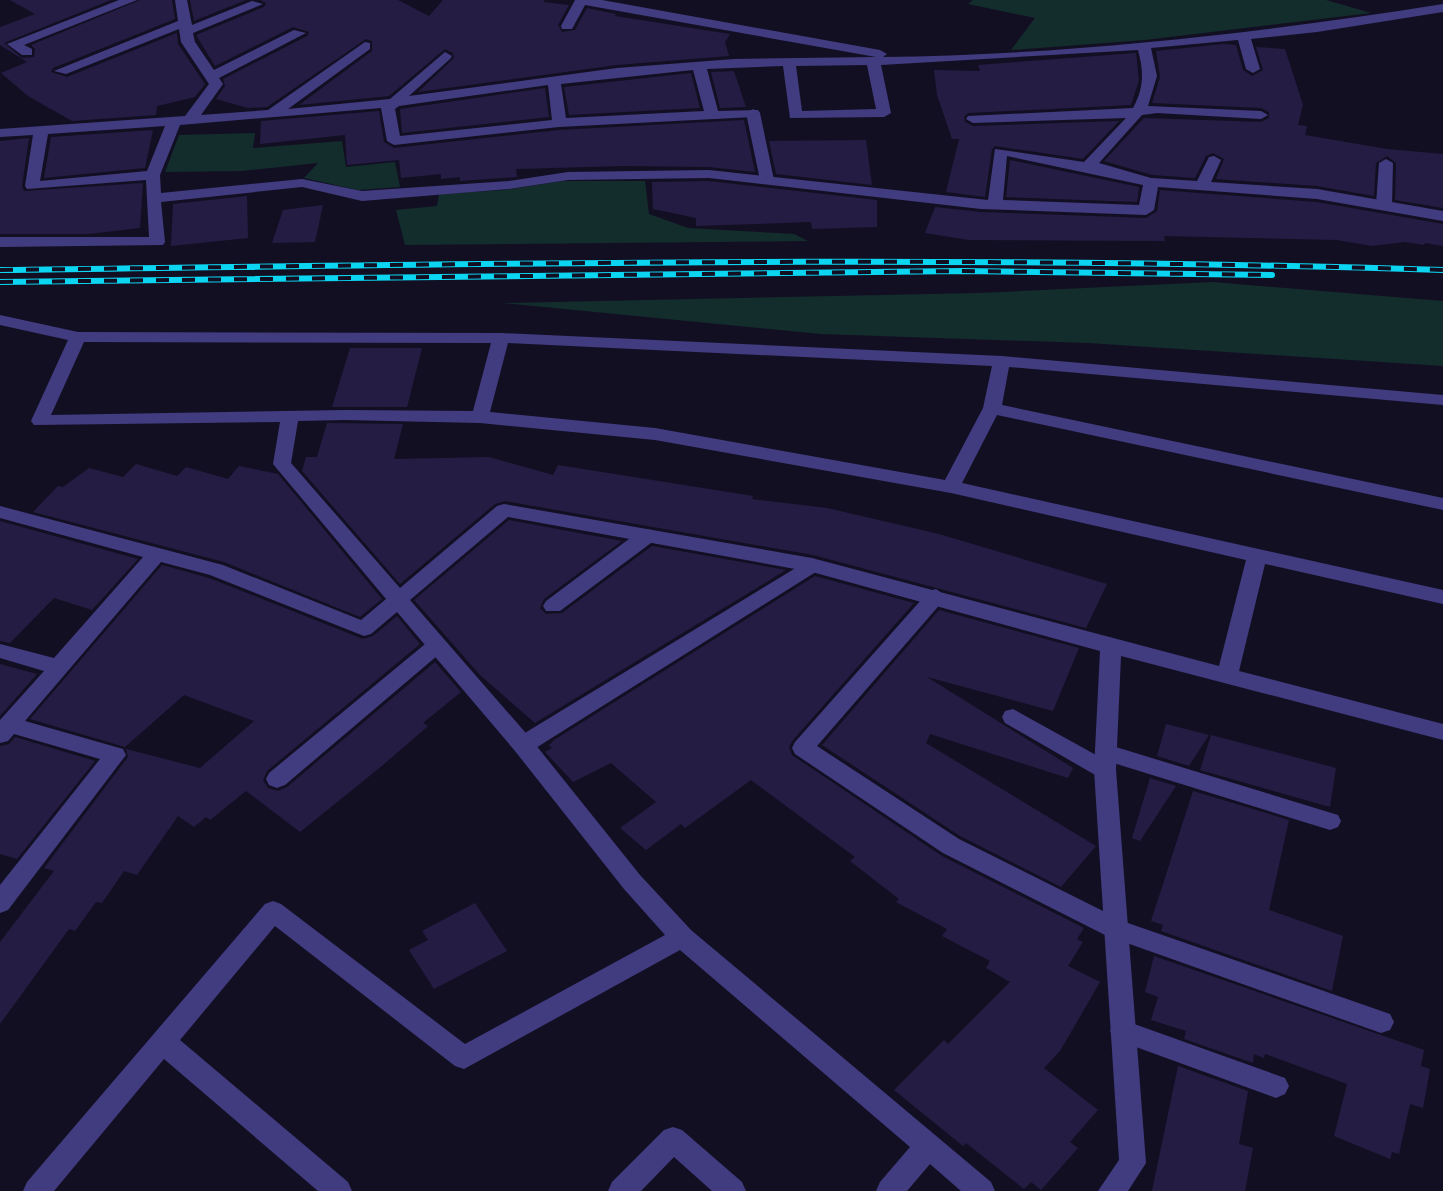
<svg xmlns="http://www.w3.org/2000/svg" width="1443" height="1191" font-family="'Roboto Condensed',sans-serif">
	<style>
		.green { fill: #132d2d }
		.building { fill: #251c43 }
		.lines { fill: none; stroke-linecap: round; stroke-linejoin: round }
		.lane { fill: #413c80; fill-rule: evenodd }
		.street { fill: #413c80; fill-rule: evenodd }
		.rail-casing { stroke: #0bd5f1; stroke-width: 6 }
		.rail { stroke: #130f23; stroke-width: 4; stroke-dasharray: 13; stroke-linecap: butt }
	</style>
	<rect width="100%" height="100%" fill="#130f23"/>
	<path class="green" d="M973,0H1326L1371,13L1145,40L1011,50L1035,18L968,4Z
		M255,133L253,148L342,141L346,167L395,162L400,187L358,190L304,178L318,163L241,171L165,172L179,135Z
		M563,181H645L649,214L688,228L794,234L808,241L405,245L396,210L437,206L439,194L505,190Z
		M1212,282L1443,301V366L1088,343L821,334L503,303L979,293Z"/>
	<path class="building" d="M10,0H111L4,43L22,58L34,57L35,49L31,45L140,0H172L175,19L53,68L51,72L67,77L177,33L178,44L205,84L195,97L157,106L156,115L72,121L28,96L1,73L27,62L0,45V27L35,14Z
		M190,0H246L194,21Z
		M260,0H398L429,16L443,0H545L543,2L569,5L558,25L562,32L575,30L587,8L616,14L615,16L730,34L725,42L729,56L617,65L418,92L454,58L453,53L445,49L389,96L299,105L372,51V41L366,39L267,107L248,108L216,99L225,86L223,79L307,36L309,32L293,27L215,66L196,35L264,7L266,3Z
		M1223,44L1236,45L1243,70L1252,76L1263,70L1256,47L1285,49L1303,105L1298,125L1307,126L1305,135L1387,149L1443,154V208L1395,200L1396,163L1387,156L1376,163L1374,196L1317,186L1216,179L1224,159L1213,153L1206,156L1195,178L1152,175L1104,161L1144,118L1261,122L1269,118V112L1261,108L1152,103L1160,77L1156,51Z
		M1136,53L1139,80L1131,105L968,113L964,117L965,122L973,126L1119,121L1083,159L995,146L992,149L985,197L946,192L959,139H952L937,95L934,70L980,71L978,65Z
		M734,71L746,107L720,108L711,72Z
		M691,73L700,108L569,115L564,87Z
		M545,88L549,117L402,133L400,109Z
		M379,111L384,142L394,148L559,130L744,120L755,172L709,167L624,166L516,169L517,177L460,181V177L441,179V174L401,178L399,160L347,165L345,135L260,144L261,121Z
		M153,130L145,168L44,178L51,137Z
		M29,138L22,186L24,191L143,183L140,228L88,234H0V141Z
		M866,140L872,185L776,174L769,141Z
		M1010,160L1139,187L1137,202L1006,197Z
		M709,181L877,200V227L812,229L811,222L696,226V218L653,209L652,182Z
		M1160,190L1317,202L1443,224V246L1425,243L1424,245L1405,242L1372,246L1337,240L1164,236L1165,241L969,240L925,233L935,207L981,212L1146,218L1157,211Z
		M247,196L248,238L171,246L173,204Z
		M323,205L315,242L272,243L283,210Z
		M350,348H422L407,407H332Z
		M327,423L403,424L394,459L489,457L553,475L558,465L753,496L752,499L827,508L939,534L1107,584L1086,628L813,555L505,501L495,504L400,584L302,471L306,457H317Z
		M136,464L177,476L186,467L228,479L239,466L278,474L382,599L360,617L224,562L33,512L58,486L63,487L89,468L123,477Z
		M509,520L622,541L544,599L540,608L546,614L562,613L652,546L786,570L535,723L481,676L414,600Z
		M0,521L138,559L92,610L54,598L10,643L0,641Z
		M162,565L209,578L363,639L373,636L397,616L420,644L267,771L263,780L268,788L278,791L287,787L435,662L461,692L423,723L428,726L383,765L300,832L246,791L210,820L206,817L194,827L178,816L137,875L124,871L102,903L96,902L75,931L69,929L0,1024V942L54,871L44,868L128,757L126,749L200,768L254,721L184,695L125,747L30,719Z
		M815,576L914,603L793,740L789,747L792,755L942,856L1084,928L1077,939L1083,942L1068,966L1100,982L1060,1051L1044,1068L1098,1110L1070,1142L1078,1148L1041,1190L1031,1182L1024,1189L966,1143L963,1146L894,1090L944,1040L948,1044L1010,982L986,968L990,961L942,936L947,929L896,902L899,899L850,861L855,857L751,780L685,828L681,824L646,850L620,828L656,802L611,763L573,782L545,752L552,748L549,745L554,740Z
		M939,610L1079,648L1053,711L927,677L1073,768L1068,778L930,734L926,743L1096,846L1061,887L960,836L822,745Z
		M0,664L37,674L0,716Z
		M1166,724L1209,735L1189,766L1157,756Z
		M1211,735L1336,768L1330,807L1200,770Z
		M15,737L95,761L17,859L0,854V746L9,744Z
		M1150,778L1176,786L1140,841L1132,838Z
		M1193,791L1289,820L1269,910L1343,936L1332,991L1161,931L1163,925L1151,921Z
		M475,903L507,951L434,989L409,950L428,940L422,931Z
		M1154,956L1424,1050L1421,1066L1430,1069L1423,1108L1410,1104L1399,1154L1392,1152L1390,1159L1334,1136L1347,1084L1265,1054L1264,1058L1254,1054L1253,1063L1184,1039L1186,1031L1151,1020L1158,997L1145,992Z
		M1178,1066L1248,1091L1239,1144L1253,1148L1245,1191H1152Z"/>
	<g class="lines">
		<path class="lane" d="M753,109L760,113L774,180L767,184L760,180L746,113Z
			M1386,159L1393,163L1392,205L1384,210L1376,205L1379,163Z
			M648,529L658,535L655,540L560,611H546L543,606L546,601L641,530Z
			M812,558L822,565L819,570L531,751L523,753L515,751L512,745L515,739Z
			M936,589L946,596L943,601L817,746L959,839L1125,922L1390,1014L1394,1022L1390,1030L1381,1033L1107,936L943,853L795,754L792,748L795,742L929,591Z
			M437,638L444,640L447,645L444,650L285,785L277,788L269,785L266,779L269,773L430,640Z
			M1013,709L1096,755L1098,746L1106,744L1338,815L1341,821L1338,827L1330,830L1107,761L1116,770L1113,776L1105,779L1097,776L1005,723L1002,717L1005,711Z
			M1123,1020L1285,1078L1289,1086L1285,1094L1276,1098L1114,1039L1110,1031L1114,1023Z"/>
		<path class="street" d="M119,0H137L24,45L32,49V55H22L7,44Z
			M175,0H187L192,25L252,1L263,4L193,33L195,42L214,70L294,30L306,33L219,78L223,84L201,115L268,110L365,42L370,43V49L288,109L390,99L445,52L452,56L450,59L409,96L617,68L734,59L876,57L585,5L572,29H562L561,26L575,0H602L880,50L887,54L883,57C1068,55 1261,33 1443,4V12L1317,32L1251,39L1260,69L1253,73L1246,69L1238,40L1151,48L1157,76L1148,106L1261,111L1268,115L1261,119L1157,113L1142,115L1099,163L1151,178L1197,181L1209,157L1214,156L1221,160L1211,182L1317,189L1443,211V221L1317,199L1158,187L1154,210L1146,215L981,209L709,178L568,180L509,189L362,201L302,187L161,202L165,242L163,245L0,247V237H149L146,180L27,189L25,186L33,135L0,137V129L185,116L209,84L181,42L179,29L66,74L54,71L178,21ZM1138,50C1144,72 1144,88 1133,108L968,116L966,119L973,123L1126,118L1084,162L995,149L988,200L709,170L568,172L509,181L362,191L302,179L161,193L160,175L180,125L381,108L387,141L394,145L559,127L753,117L760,113L758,110L718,111L707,69L783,66L790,118L884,117L891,113L881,65ZM867,65L876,109L802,111L796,66ZM693,70L704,111L566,118L561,84ZM548,85L552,120L400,136L395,109L399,106ZM165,126L147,171L40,181L48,134ZM1007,156L1143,185L1139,205L1003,200Z
			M0,315L78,332L501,333L1002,356L1443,395V405L1009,367L1002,405L1443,498V510L997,415L962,483L1443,590V604L1265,564L1239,671L1443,724V740L1121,656L1116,770L1146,1163L1128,1191H1098L1119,1160L1094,770L1100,651L812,572L508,517L410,600L531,739L640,875L691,930L991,1182L995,1191H961L930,1164L907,1191H876L880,1182L910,1147L680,950L464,1069L455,1066L275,926L180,1040L348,1182L352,1191H318L164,1059L54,1191H23L27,1182L265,904L273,901L281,904L465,1044L665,935L624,889L515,751L397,612L371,634L364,636L210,575L161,562L25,721L123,749L126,755L8,910L0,913V885L100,759L14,734L8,741L0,743V720L44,671L0,658V644L54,658L143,557L0,518V506L223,565L361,620L386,599L273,464L280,422L34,425L31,421L68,340L0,325ZM84,342L491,343L473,411L345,410L51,415ZM508,343L992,366L983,408L945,480L655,428L490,412ZM345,420L480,423L655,440L951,493L1246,560L1219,666L812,558L504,504L497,506L400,588L291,463L298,421Z
			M673,1127L682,1130L742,1182L746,1191H712L674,1157L641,1191H608L612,1182L664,1130Z"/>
		<defs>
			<path id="rail" d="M0,270C481,264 962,255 1443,270
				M0,282L963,271L1272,275"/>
		</defs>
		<use href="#rail" class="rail-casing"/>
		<use href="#rail" class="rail"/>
	</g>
</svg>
